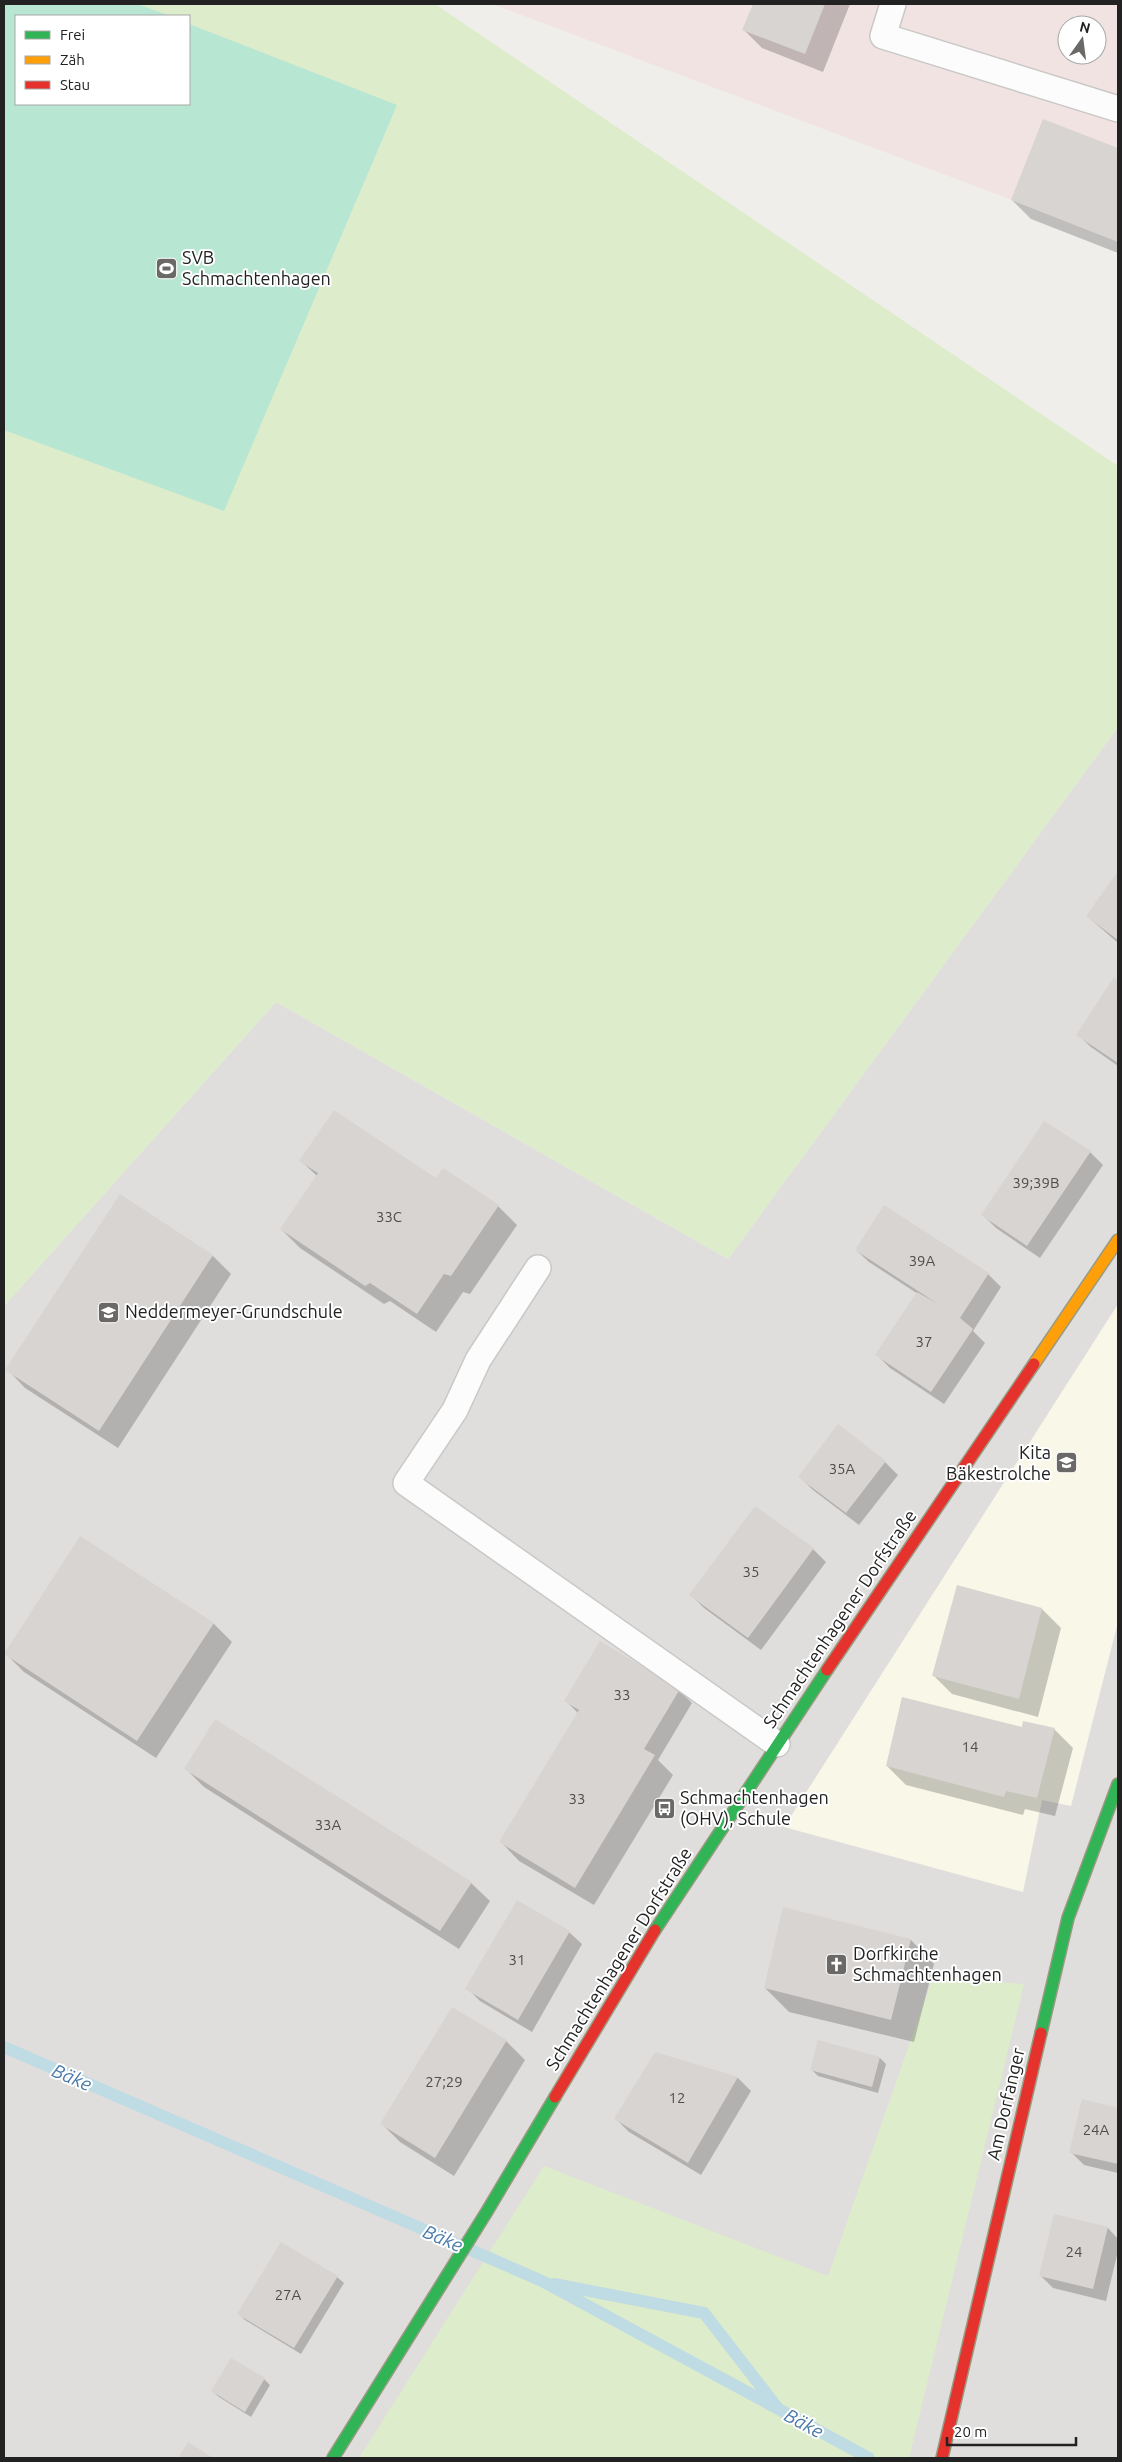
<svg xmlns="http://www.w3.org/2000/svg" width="1122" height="2462" font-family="Ubuntu,sans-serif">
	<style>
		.residential { fill: #dfdedc }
		.commercial { fill: #f1e3e1; fill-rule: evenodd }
		.education { fill: #f8f7e8 }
		.grass { fill: #ddeccb; fill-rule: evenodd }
		.pitch { fill: #b7e6d2 }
		.shadow { fill: #0003 }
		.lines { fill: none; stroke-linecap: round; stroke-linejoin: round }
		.stream { stroke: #bfdbe3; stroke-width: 12 }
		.building { fill: #d7d4d2 }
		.lane-casing { stroke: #c9c8c7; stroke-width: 28 }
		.fast-casing { stroke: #999a82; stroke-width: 14 }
		.slow-casing { stroke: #999a82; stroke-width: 14 }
		.jam-casing { stroke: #999a82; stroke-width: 14 }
		.lane { stroke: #fdfcfc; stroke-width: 25 }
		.fast { stroke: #30b455; stroke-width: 11 }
		.slow { stroke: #ff9f0a; stroke-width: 11 }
		.jam { stroke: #e5322d; stroke-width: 11 }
		.labels { text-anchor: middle; stroke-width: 4; stroke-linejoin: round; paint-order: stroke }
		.number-label { font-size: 15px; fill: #4f4e4e }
		.poi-label { font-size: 18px; fill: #222; stroke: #fff; text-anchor: start }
		.street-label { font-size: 18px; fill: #222; stroke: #fff }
		.water-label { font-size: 19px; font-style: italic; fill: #4a7aab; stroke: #fff }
	</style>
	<rect width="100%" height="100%" fill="#f0eeeb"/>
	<path class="residential" d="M1118,727V2458H4V1306L276,1002L728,1259Z"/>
	<path class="commercial" d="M492,4H1118V240ZM1067,25H1097V55H1067Z"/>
	<path class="education" d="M1118,1304V1622L1071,1806L1042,1800L1023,1892L784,1827Z"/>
	<path class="grass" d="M4,4H435L1118,466V727L728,1259L276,1002L4,1306ZM16,16H189V104H16Z
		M933,1977L1024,1984L909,2458H359L544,2166L828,2276Z"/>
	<path class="pitch" d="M4,4H137L170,16H16V104H189V24L397,105L224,511L4,430Z"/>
	<path class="shadow" d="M754,4H850L823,72L762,48L744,30Z
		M1043,120L1118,150V253L1031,219L1012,200Z
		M1118,873V943L1087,916Z
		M1115,979L1118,981V1066L1091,1047L1078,1035Z
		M1090,1152L1103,1165L1040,1258L996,1228L983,1215Z
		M301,1161L498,1206L517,1225L470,1294L463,1292L436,1332L390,1301L384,1304L300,1248L281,1229L317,1176Z
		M856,1250L988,1274L1001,1287L973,1331L985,1343L944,1404L890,1368L877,1355L918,1294L869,1262Z
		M213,1256L231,1274L118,1448L25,1388L7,1369Z
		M885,1462L898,1475L859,1525L813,1490L800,1477Z
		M813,1549L826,1562L761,1650L704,1608L691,1595Z
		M958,1586L1042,1609L1061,1628L1038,1717L952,1694L934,1676Z
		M213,1623L232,1642L156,1758L24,1672L5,1653Z
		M679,1690L692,1703L658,1760L673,1775L594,1905L519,1861L501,1842L578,1713L566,1701Z
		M1023,1729H1054L1073,1748L1055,1816L1025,1809L1023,1815L906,1785L887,1766Z
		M185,1768L471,1883L490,1901L459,1949L204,1787Z
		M569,1932L582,1944L532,2032L480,2001L467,1988Z
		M911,1940L934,1964L914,2042L789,2012L765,1988Z
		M452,2008L506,2041L525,2060L454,2176L400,2142L382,2124Z
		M819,2041L880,2058L886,2064L878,2093L818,2076L812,2070Z
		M656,2053L738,2078L751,2091L701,2175L629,2132L616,2119Z
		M1083,2100L1118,2109V2173L1084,2165L1071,2152Z
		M1055,2215L1108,2228L1118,2239V2251L1106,2301L1053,2288L1040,2275Z
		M337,2277L344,2283L301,2354L245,2320L239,2314Z
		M264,2379L270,2385L251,2417L219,2397L212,2391Z"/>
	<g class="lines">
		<path class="stream" d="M4,2047L542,2281L869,2458
			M554,2284L704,2313L776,2406"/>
	</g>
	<path class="building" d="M753,4H825L805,54L742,30Z
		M1043,119L1118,148V242L1011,200Z
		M1118,871V940L1086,916Z
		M1114,977L1118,980V1063L1076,1035Z
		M334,1110L436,1178L443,1168L499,1205L451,1276L444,1274L417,1314L370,1283L365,1286L280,1229L318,1173L299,1161Z
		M1044,1121L1091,1151L1027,1246L981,1215Z
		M120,1194L213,1255L99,1431L5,1370Z
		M884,1205L989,1273L960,1318L973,1329L931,1392L875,1355L917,1292L938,1304L855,1250Z
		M838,1424L886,1461L846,1513L798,1477Z
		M755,1506L814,1548L748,1638L689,1595Z
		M80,1536L214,1623L137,1741L4,1654Z
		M957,1585L1042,1608L1019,1699L932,1676Z
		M600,1641L680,1689L644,1749L655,1755L575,1888L499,1842L579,1710L564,1701Z
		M902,1697L1022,1727L1023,1721L1055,1728L1037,1798L1006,1791L1004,1797L886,1766Z
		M215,1719L472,1882L440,1931L184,1769Z
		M517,1900L570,1931L518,2020L465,1989Z
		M783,1907L911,1939L891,2020L764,1988Z
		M452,2007L507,2040L435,2158L380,2124Z
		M818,2040L880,2057L872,2087L810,2070Z
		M655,2052L738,2077L688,2163L614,2119Z
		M1082,2099L1118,2108V2164L1069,2153Z
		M1054,2214L1108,2227L1093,2289L1039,2276Z
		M281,2242L338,2276L294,2348L237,2314Z
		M231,2358L265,2378L245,2412L211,2391Z
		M188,2442L213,2458H178Z"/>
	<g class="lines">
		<defs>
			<path id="lane" d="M893,4L883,36L1118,109
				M538,1268L478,1360L455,1410L406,1483L777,1744"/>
			<path id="fast" d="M655,1930L827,1670
				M1041,2033L1068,1918L1118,1784
				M333,2458L486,2213L555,2097"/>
			<path id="slow" d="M1034,1364L1118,1240"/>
			<path id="jam" d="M827,1670L1034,1364
				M555,2097L655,1930
				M942,2458L1041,2033"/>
		</defs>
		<use href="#lane" class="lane-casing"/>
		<use href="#fast" class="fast-casing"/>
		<use href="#slow" class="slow-casing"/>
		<use href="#jam" class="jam-casing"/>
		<use href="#lane" class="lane"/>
		<use href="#fast" class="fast"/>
		<use href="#slow" class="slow"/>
		<use href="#jam" class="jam"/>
	</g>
	<defs>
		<symbol id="stadium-square" viewBox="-11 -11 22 22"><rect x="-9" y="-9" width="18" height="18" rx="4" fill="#6a6968" stroke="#fff"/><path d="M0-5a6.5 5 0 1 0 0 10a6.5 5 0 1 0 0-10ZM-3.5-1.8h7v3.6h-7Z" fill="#fff"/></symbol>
		<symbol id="school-square" viewBox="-11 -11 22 22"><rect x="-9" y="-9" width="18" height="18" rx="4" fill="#6a6968" stroke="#fff"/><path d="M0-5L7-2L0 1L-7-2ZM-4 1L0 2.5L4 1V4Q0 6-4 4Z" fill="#fff"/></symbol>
		<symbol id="bus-square" viewBox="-11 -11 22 22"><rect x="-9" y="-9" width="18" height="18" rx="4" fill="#6a6968" stroke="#fff"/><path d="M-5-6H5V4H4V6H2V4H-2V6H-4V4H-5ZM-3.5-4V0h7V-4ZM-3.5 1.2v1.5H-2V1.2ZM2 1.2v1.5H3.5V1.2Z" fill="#fff"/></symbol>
		<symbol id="church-square" viewBox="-11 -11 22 22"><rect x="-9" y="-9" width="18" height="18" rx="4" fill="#6a6968" stroke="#fff"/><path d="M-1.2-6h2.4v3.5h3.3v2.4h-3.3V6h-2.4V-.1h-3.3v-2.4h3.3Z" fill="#fff"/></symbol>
	</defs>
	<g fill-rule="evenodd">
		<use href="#stadium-square" x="154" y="256" width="25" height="25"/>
		<use href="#school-square" x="96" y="1300" width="25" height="25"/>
		<use href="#school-square" x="1054" y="1450" width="25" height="25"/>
		<use href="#bus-square" x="652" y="1796" width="25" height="25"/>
		<use href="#church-square" x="824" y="1952" width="25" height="25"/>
	</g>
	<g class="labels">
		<g class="number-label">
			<text x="1036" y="1188">39;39B</text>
			<text x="389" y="1222">33C</text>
			<text x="922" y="1266">39A</text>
			<text x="924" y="1347">37</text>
			<text x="842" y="1474">35A</text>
			<text x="751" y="1577">35</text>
			<text x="622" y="1700">33</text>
			<text x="970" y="1752">14</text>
			<text x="577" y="1804">33</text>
			<text x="328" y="1830">33A</text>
			<text x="517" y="1965">31</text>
			<text x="444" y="2087">27;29</text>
			<text x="677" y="2103">12</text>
			<text x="1096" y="2135">24A</text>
			<text x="1074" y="2257">24</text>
			<text x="288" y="2300">27A</text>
		</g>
		<g class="poi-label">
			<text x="182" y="264">SVB<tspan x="182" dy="21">Schmachtenhagen</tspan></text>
			<text x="125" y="1318">Neddermeyer-Grundschule</text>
			<text x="1051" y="1459" text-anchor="end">Kita<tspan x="1051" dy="21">Bäkestrolche</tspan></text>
			<text x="680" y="1804">Schmachtenhagen<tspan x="680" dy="21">(OHV), Schule</tspan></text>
			<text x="853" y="1960">Dorfkirche<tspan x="853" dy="21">Schmachtenhagen</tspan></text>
		</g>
		<g class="street-label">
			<text transform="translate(840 1619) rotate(-56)" y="6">Schmachtenhagener Dorfstraße</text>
			<text transform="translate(619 1959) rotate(-58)" y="6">Schmachtenhagener Dorfstraße</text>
			<text transform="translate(1006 2104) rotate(-77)" y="6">Am Dorfanger</text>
		</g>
		<g class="water-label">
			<text transform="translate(72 2077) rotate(23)" y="7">Bäke</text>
			<text transform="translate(443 2238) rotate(23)" y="7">Bäke</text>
			<text transform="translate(804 2423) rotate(28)" y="7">Bäke</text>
		</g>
	</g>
	<rect width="1122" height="2462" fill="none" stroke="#222222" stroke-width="10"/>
	<rect x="15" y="15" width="175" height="90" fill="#ffffff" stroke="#a7a7a7"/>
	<rect x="25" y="31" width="25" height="8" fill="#30b455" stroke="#a7a7a7"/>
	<text x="60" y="40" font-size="15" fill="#222222">Frei</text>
	<rect x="25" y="56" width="25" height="8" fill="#ff9f0a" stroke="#a7a7a7"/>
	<text x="60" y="65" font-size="15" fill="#222222">Zäh</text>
	<rect x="25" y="81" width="25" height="8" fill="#e5322d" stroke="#a7a7a7"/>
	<text x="60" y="90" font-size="15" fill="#222222">Stau</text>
	<g transform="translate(1082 40) rotate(14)"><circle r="24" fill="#ffffff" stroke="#a7a7a7"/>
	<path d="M0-4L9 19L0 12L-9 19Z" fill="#6a6968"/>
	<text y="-8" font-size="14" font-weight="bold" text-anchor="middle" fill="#222222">N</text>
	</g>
	<path d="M947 2437v8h129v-8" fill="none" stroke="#222222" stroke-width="2.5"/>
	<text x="954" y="2437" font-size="15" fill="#222222" stroke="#ffffff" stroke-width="4" paint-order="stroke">20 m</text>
</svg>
